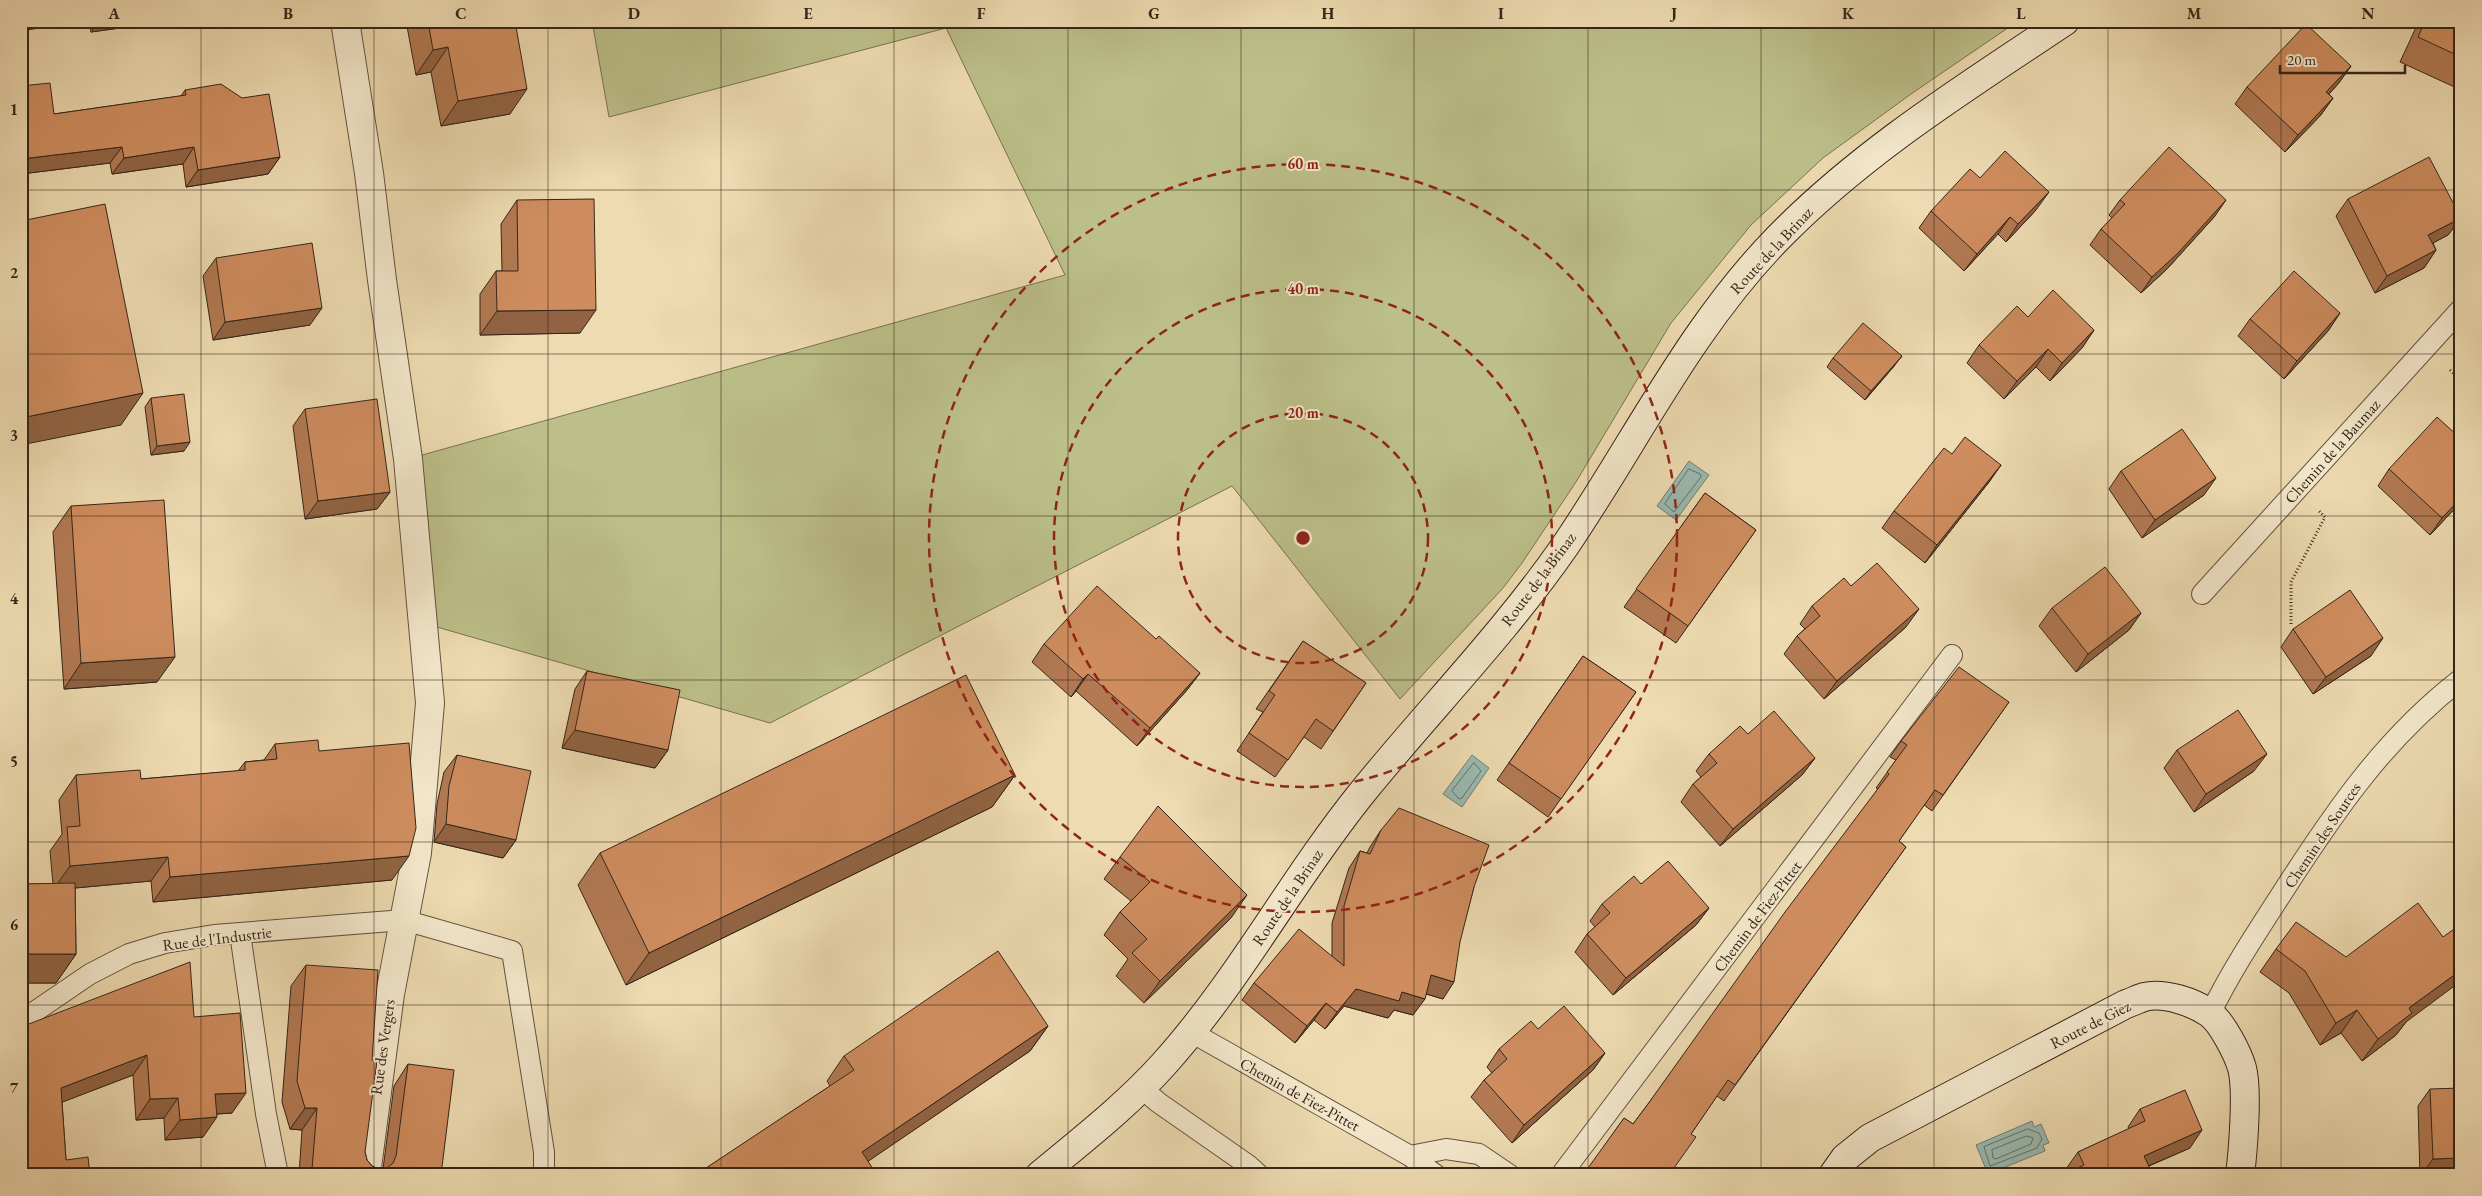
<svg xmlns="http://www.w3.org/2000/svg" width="2482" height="1196" font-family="'EB Garamond',serif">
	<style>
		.green { fill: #bcbf89; stroke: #787252 }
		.water { fill: #9abab1; stroke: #717e75 }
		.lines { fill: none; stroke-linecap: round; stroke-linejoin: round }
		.shore { stroke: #677066; stroke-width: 1 }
		.lane-casing { stroke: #625240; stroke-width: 22 }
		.street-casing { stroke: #625240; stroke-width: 30 }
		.secondary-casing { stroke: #34251a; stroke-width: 30 }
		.path { stroke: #34251a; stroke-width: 3; stroke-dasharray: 1 2.5; stroke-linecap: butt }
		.lane { stroke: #f4e8cc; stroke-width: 20 }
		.street { stroke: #f4e8cc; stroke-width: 28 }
		.secondary { stroke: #f4e8cc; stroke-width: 28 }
		.wall { fill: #b27952; stroke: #34251a }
		.shaded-wall { fill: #916342; stroke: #34251a }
		.building { fill: #cf8d5f; stroke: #34251a }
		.grid { fill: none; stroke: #34251a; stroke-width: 1; stroke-opacity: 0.55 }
		.ring { fill: none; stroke: #8f2418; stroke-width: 2.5; stroke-dasharray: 9 6 }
		.labels { text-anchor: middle; stroke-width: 4; stroke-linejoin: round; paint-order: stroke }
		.street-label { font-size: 16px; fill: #34251a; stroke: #f4e8cc }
		.centre { fill: #8f2418; stroke: #f4e8cc; stroke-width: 2.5 }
		.ring-label { font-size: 15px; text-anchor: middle; font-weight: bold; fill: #8f2418; stroke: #f4e8cc; stroke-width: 4; stroke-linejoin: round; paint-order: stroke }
		.neatline { fill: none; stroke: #34251a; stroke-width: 2 }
		.grid-label { font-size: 16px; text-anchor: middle; font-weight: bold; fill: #34251a }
	</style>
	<rect width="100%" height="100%" fill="#eedbb1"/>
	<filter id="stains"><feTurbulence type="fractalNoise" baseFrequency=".004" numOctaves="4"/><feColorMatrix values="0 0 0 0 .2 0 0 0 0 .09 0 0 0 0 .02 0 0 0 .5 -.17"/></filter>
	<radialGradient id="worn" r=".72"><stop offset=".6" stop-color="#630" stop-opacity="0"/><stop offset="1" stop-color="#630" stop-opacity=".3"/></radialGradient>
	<path class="green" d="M592,21H2018L1911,94L1823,158L1751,225L1671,323L1576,482L1522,563L1503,588L1400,699L1232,486L770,723L423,623L408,459L1065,275L946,28L609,117Z"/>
	<path class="water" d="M1689,461L1709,475L1676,520L1657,506Z
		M1472,755L1489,768L1462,807L1443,794Z
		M2032,1121L2034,1127L2041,1124L2049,1143L2043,1145L2045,1151L1988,1174L1976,1145Z"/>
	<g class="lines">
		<path class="shore" d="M1689,469L1700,474L1701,477L1674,512L1665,504Z
			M1474,763L1481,771L1462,798L1459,799L1452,791Z
			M2028,1129L2039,1133L2042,1139L2037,1148L1990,1166L1984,1147Z
			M2027,1136L2033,1138L2031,1144L1996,1159L1993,1158L1992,1150Z"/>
		<defs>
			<path id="lane" d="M2202,594L2461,309
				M240,933L266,1114L278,1175
				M2210,1014C2232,969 2259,929 2286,887C2337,808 2386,737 2461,679
				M21,1021L90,974L129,954L165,943L214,935L404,920L512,951L544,1152V1175
				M1191,1032L1410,1156L1436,1175
				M1140,1087L1159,1103L1248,1165L1259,1175
				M1410,1156L1446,1149L1479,1154L1510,1175
				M1561,1175L1952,655"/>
			<path id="street" d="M345,21L369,173L382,280L408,459L430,703L417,853L390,994L366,1175"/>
			<path id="secondary" d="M1040,1175C1082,1140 1126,1106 1163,1065C1238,982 1291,881 1361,794C1428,711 1504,634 1565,546C1635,443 1690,328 1778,238C1863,151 1965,88 2065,21
				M1833,1175L1845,1158L1870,1138L2126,1004C2132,1002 2138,999 2144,997C2164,992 2193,1002 2209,1013C2222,1022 2238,1054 2242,1068C2248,1090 2243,1151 2240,1175"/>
		</defs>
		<use href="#lane" class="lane-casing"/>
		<use href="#street" class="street-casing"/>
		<use href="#secondary" class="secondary-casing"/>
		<path class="path" d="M2450,370L2461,380
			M2291,624V582L2325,517L2319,511"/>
		<use href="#lane" class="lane"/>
		<use href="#street" class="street"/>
		<use href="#secondary" class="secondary"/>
	</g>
	<path class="wall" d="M89,21H131L127,27L91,32Z
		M406,21H515L510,114L441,126L431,72L416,75Z
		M2419,21H2461V90L2400,62Z
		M2351,66L2338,84L2329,94L2333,98L2320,116L2285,152L2235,104L2247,87Z
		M21,86L54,114L181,96L185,90L280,157L268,174L186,187L183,164L112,174L110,163L21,174Z
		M1980,178L2036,210L2006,242L1998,234L1964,271L1919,228L1931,211Z
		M2348,199L2461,218L2448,235L2433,243L2436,250L2424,268L2375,293L2336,216Z
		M517,200L580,333L480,335V294L496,271H502L501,224Z
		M2120,200L2215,216L2167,269L2141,293L2090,245L2101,229L2112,218L2109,215Z
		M216,258L310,325L213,340L203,276Z
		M2340,313L2328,331L2284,379L2238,336L2250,319Z
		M2028,317L2094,330L2082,348L2050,381L2036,367L2004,399L1967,363L1979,345Z
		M1833,358L1895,365L1865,400L1827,367Z
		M151,398L184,451L151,455L145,407Z
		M305,409L390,492L377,509L305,519L293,426Z
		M2001,465L1989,482L1925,563L1882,528L1894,511Z
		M2389,469L2461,502L2430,535L2378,486Z
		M2121,471L2204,495L2142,538L2109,489Z
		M1705,493L1756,530L1676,643L1624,607Z
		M71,506L157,682L64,689L53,532Z
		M1851,586L1906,627L1824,699L1784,654L1797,636L1805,629L1800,624L1812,606Z
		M2052,608L2141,613L2129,630L2076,672L2039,626Z
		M2293,629L2371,656L2313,694L2281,647Z
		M1156,639L1200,673L1187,690L1137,746L1076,691L1071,697L1032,662L1044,644Z
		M1303,641L1366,683L1321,749L1304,737L1275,777L1237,751L1263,712L1256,709Z
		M1583,656L1636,692L1548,817L1497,780Z
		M587,671L668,750L655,768L562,748L575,689Z
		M2009,702L1932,811L1924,805L1899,841L1906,847L1724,1101L1717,1096L1691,1134L1669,1175H1584L1624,1118L1633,1124L1648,1104L1878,789L1876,788L1896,760L1890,757L1901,741Z
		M1748,734L1815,758L1802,775L1720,846L1681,802L1693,784L1701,777L1696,771L1709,754Z
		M275,744L319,751L392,880L153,902L151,881L75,888L76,954L56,983H21V884H53L50,851L62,834L59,800L76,775L141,779L238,771L245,762L264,760Z
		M2177,750L2254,771L2194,812L2164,768Z
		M457,755L516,840L503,858L434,842L437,804L444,772Z
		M1015,775L992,807L626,985L578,885L600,853Z
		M1381,830L1474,887L1443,999L1426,994L1413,1015L1394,1010L1388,1018L1344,1006L1325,1029L1314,1020L1295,1043L1242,1000L1254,983L1332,956V923L1349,868L1360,851L1367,853L1370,847Z
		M1120,857L1231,918L1144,1003L1116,976L1128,959L1104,935L1120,912L1131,901L1104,879Z
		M1641,884L1709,908L1696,925L1613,995L1575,952L1587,934L1595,927L1590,921L1602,904Z
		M2276,949L2406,1022L2396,1035L2362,1061L2341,1033L2320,1045L2289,993L2260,972Z
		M306,965L365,1152L367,1160L372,1166L379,1169H383L394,1086L408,1064L441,1175H299L302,1130L290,1129L282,1102L291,986Z
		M194,1017L232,1113L217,1114L203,1137L165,1140L164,1118L136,1120L133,1075L62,1102L66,1160L21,1175V1027Z
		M1048,1026L1030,1051L868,1161L873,1175H696L830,1086L827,1081L844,1056Z
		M1538,1029L1605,1053L1593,1070L1512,1143L1471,1097L1484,1080L1492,1073L1487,1067L1499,1049Z
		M2430,1089L2461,1175H2420L2418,1106Z
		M2140,1109L2190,1148L2149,1166L2068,1173L2066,1169L2078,1152L2129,1129L2128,1127Z"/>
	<path class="shaded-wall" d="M21,21H82L21,31Z
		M99,21H131L127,27L91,32Z
		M448,47L431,72L416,75L433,50Z
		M2351,66L2338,84L2314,110L2326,92Z
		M527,89L510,114L441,126L458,101Z
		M2333,98L2320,116L2285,152L2298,135Z
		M122,147L110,163L21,174V159Z
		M194,147L183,164L112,174L124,158Z
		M280,157L268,174L186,187L198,170Z
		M2049,192L2036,210L2006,242L2018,224Z
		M2226,200L2215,216L2167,269L2141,293L2152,277Z
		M2010,217L1998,234L1964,271L1977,254Z
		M2461,218L2448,235L2416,252L2428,235Z
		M2436,250L2424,268L2375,293L2387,276Z
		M322,308L310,325L213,340L225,322Z
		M596,310L580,333L480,335L497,311Z
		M2340,313L2328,331L2284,379L2297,361Z
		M2094,330L2082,348L2050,381L2062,363Z
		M2048,349L2036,367L2004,399L2017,381Z
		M1902,356L1895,365L1865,400L1871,391Z
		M143,393L121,425L21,445V418Z
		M190,442L184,451L151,455L157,446Z
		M2001,465L1989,482L1925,563L1937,545Z
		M2216,478L2204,495L2142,538L2155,520Z
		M390,492L377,509L305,519L318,501Z
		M2461,498V502L2430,535L2442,518Z
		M1919,609L1906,627L1824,699L1837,681Z
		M2141,613L2129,630L2076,672L2088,654Z
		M2383,638L2371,656L2313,694L2326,677Z
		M175,657L157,682L64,689L81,663Z
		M1200,673L1187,690L1137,746L1150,728Z
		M1088,674L1076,691L1071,697L1083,679Z
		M575,730L668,750L655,768L562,748Z
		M2267,754L2254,771L2194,812L2206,794Z
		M1815,758L1802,775L1720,846L1733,829Z
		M1015,775L992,807L626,985L649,953Z
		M446,824L516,840L503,858L434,842Z
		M409,856L392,880L153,902L170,877Z
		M168,857L151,881L53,890L70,866Z
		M1247,895L1231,918L1144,1003L1160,981Z
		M1709,908L1696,925L1613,995L1626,978Z
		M21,954H76L56,983H21Z
		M2461,970V981L2406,1022L2396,1035L2362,1061L2378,1039L2409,1008Z
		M1431,975L1454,982L1443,999L1420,992Z
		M1356,989L1402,992L1425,999L1413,1015L1394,1010L1388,1018L1344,1006L1325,1029L1337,1012Z
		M1326,1003L1314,1020L1295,1043L1307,1026Z
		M2357,1010L2341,1033L2320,1045L2336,1023Z
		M1048,1026L1030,1051L848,1175L862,1152Z
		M1605,1053L1593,1070L1512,1143L1524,1125Z
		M147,1055L133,1075L47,1108L61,1088Z
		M246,1093L232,1113L201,1115L215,1094Z
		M178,1098L164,1118L136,1120L150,1099Z
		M305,1108H317L302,1130L290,1129Z
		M217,1117L203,1137L165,1140L180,1120Z
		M2202,1130L2190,1148L2132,1173L2144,1156Z
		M2461,1158V1175H2421L2433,1159Z
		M312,1169H324L320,1175H308Z"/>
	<path class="building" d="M428,21H515L527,89L458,101L448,47L433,50Z
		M2425,21H2461V57L2418,37Z
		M2306,24L2351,66L2326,92L2333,98L2298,135L2247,87Z
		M50,83L54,114L186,95L185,90L221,84L242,98L269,94L280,157L198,170L194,147L124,158L122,147L21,159V86Z
		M2169,147L2226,200L2178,253L2152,277L2101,229L2125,204L2120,200Z
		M2005,151L2049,192L2018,224L2010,217L1977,254L1931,211L1970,169L1980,178Z
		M2429,157L2461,218L2428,235L2436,250L2387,276L2348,199Z
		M594,199L596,310L497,311L496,271H518L517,200Z
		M105,204L143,393L21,418V221Z
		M312,243L322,308L225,322L216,258Z
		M2294,271L2340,313L2297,361L2250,319Z
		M2053,290L2094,330L2062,363L2048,349L2017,381L1979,345L2017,306L2028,317Z
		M1863,323L1902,356L1871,391L1833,358Z
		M184,394L190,442L157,446L151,398Z
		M377,399L390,492L318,501L305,409Z
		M2437,417L2458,436L2461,432V498L2442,518L2389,469Z
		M2182,429L2216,478L2155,520L2121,471Z
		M1965,437L2001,465L1937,545L1894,511L1944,448L1952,454Z
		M1705,493L1756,530L1688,626L1636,589Z
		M164,500L175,657L81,663L71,506Z
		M1877,563L1919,609L1837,681L1797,636L1820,616L1812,606L1844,578L1851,586Z
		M2105,567L2141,613L2088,654L2052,608Z
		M1097,586L1156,639L1159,636L1200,673L1150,728L1088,674L1083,679L1044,644Z
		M2350,590L2383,638L2326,677L2293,629Z
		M1303,641L1366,683L1333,731L1316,719L1288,760L1249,733L1275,695L1269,691Z
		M1583,656L1636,692L1561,799L1509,763Z
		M1959,667L2009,702L1943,795L1935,790L1899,841L1906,847L1735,1085L1728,1080L1691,1134L1696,1137L1669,1175H1598L1588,1168L1624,1118L1633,1124L1648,1104L1785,912L1889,774L1887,772L1907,745L1901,741Z
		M587,671L680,690L668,750L575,730Z
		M966,675L1015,775L649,953L600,853Z
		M2238,710L2267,754L2206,794L2177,750Z
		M1774,711L1815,758L1733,829L1693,784L1717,763L1709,754L1740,726L1748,734Z
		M318,740L319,751L409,743L416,828L409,856L170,877L168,857L70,866L67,827L80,826L76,775L140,770L141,779L245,770V762L277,759L275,744Z
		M457,755L531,771L516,840L446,824L449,786Z
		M1158,806L1247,895L1160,981L1132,953L1147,939L1120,912L1150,882L1120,857Z
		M1399,808L1489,845L1474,887L1460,942L1454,982L1431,975L1425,999L1402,992L1399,1001L1356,989L1337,1012L1326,1003L1307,1026L1254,983L1299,929L1344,966V906L1360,851L1370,854L1381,830Z
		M1668,861L1709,908L1626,978L1587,934L1610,913L1602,904L1634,876L1641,884Z
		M75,883L76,954H21V884Z
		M2418,903L2443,937L2461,924V970L2409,1008L2412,1013L2378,1039L2357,1010L2336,1023L2305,971L2276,949L2296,922L2346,957Z
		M998,951L1048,1026L862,1152L875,1172L870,1175H697V1174L854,1070L844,1056Z
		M190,962L194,1017L240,1013L246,1093L215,1094L217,1117L180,1120L178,1098L150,1099L147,1055L61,1088L66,1160L88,1157L90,1175H21V1027Z
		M306,965L378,970L372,1060L377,1061L365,1152L367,1160L372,1166L379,1169L387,1168L393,1163L396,1156L408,1064L454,1070L441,1175H323L324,1169H312L317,1108H305L297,1081Z
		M1564,1006L1605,1053L1524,1125L1484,1080L1507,1059L1499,1049L1531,1021L1538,1029Z
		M2461,1088V1158L2433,1159L2430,1089Z
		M2185,1090L2202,1130L2144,1156L2153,1175H2063L2084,1165L2078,1152L2145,1121L2140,1109Z"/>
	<path class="grid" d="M201,21V1175M374,21V1175M548,21V1175M721,21V1175M894,21V1175M1068,21V1175M1241,21V1175M1414,21V1175M1588,21V1175M1761,21V1175M1934,21V1175M2108,21V1175M2281,21V1175M21,190H2461M21,354H2461M21,516H2461M21,680H2461M21,842H2461M21,1005H2461"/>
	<g class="ring">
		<circle cx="1303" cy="538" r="125"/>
		<circle cx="1303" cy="538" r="249"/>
		<circle cx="1303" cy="538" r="374"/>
	</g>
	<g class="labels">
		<g class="street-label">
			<text transform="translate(1771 250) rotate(-47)" y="6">Route de la Brinaz</text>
			<text transform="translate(2332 451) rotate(-48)" y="6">Chemin de la Baumaz</text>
			<text transform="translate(1538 579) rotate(-53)" y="6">Route de la Brinaz</text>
			<text transform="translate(2322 835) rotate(-56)" y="6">Chemin des Sources</text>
			<text transform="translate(1287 897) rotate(-56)" y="6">Route de la Brinaz</text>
			<text transform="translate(1757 916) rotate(-53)" y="6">Chemin de Fiez-Pittet</text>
			<text transform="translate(217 938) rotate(-7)" y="6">Rue de l'Industrie</text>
			<text transform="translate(2090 1024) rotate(-27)" y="6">Route de Giez</text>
			<text transform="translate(382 1047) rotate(-82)" y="6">Rue des Vergers</text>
			<text transform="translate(1300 1094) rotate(29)" y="6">Chemin de Fiez-Pittet</text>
		</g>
	</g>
	<circle cx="1303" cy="538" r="8" class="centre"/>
	<g class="ring-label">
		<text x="1303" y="169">60 m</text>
		<text x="1303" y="294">40 m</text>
		<text x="1303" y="418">20 m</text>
	</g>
	<rect width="2482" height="1196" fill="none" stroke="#eedbb1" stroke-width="55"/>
	<path d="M2280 65v8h125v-8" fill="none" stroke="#34251a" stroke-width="2.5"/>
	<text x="2287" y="65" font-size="15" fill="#34251a" stroke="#f4e8cc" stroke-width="4" paint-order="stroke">20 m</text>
	<rect x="28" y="28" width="2426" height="1140" class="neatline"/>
	<g class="grid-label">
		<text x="114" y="19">A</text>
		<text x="288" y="19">B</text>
		<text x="461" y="19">C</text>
		<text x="634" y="19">D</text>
		<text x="808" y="19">E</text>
		<text x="981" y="19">F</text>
		<text x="1154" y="19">G</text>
		<text x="1328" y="19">H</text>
		<text x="1501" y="19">I</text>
		<text x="1674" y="19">J</text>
		<text x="1848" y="19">K</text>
		<text x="2021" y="19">L</text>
		<text x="2194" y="19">M</text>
		<text x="2368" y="19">N</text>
		<text x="14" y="115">1</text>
		<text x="14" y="278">2</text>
		<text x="14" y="441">3</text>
		<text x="14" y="604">4</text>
		<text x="14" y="767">5</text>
		<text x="14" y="930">6</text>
		<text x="14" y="1093">7</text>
	</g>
	<rect width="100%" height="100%" filter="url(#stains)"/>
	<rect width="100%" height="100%" fill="url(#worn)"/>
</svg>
